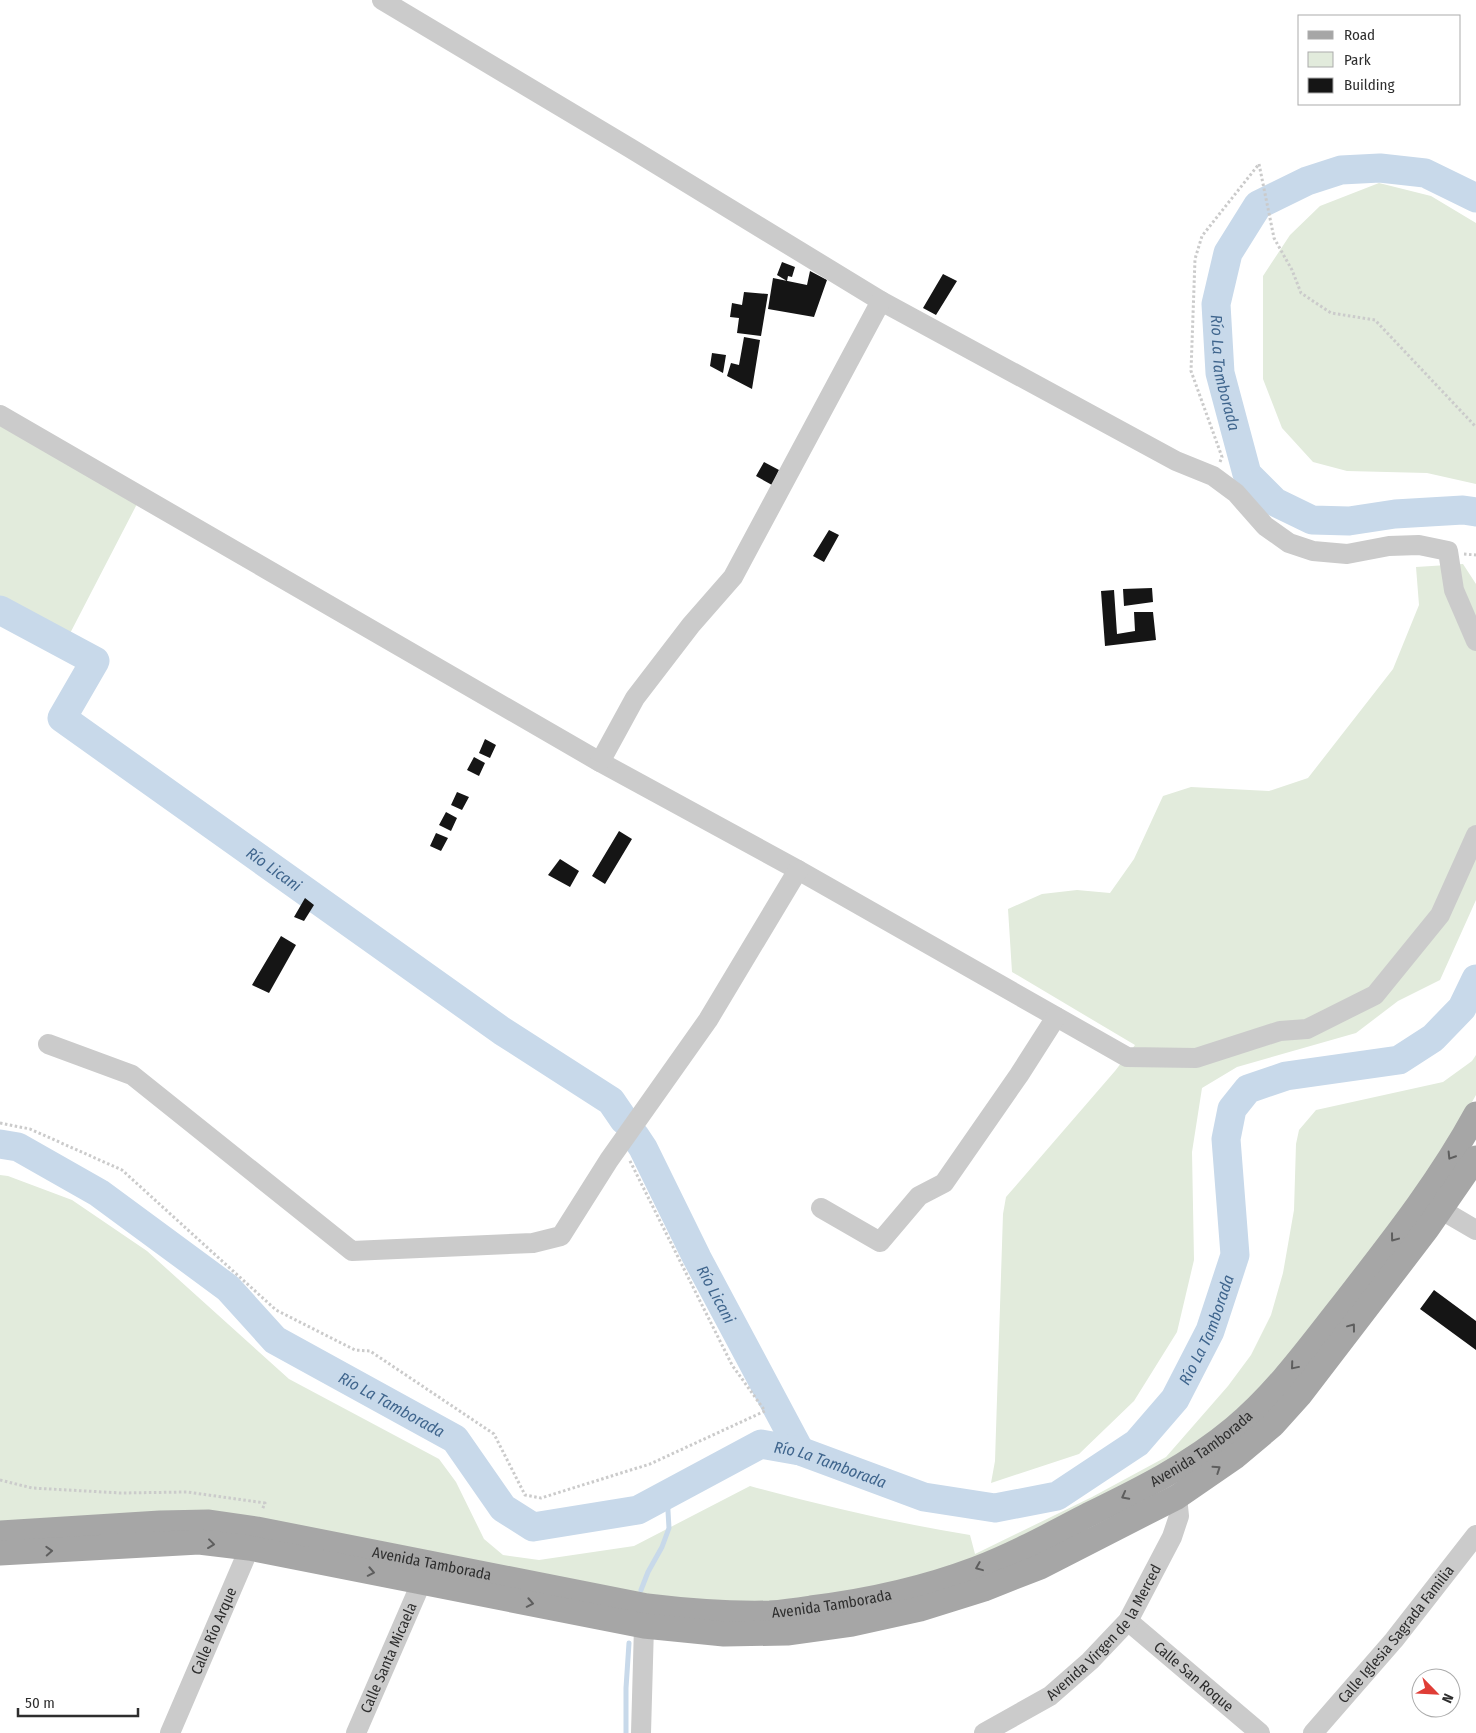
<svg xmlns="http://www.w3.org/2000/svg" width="1476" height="1733" font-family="'Fira Sans Condensed',sans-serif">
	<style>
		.green { fill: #e2ebdc }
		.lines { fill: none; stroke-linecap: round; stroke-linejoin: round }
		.stream { stroke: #c8d9ea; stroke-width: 5 }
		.river { stroke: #c8d9ea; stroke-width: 29 }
		.building { fill: #151515 }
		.path { stroke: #cbcbcb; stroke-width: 3; stroke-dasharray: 2.5 2.5; stroke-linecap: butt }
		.minor { stroke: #cbcbcb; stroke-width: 20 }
		.major { stroke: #a6a6a6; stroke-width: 25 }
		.oneway { stroke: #5e5e5e }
		.labels { text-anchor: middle; stroke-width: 5; stroke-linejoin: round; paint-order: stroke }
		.street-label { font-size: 15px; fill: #2e2e2e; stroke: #fff }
		.water-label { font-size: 16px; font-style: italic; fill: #3f658d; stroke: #fff }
	</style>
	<rect width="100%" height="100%" fill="#fff"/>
	<path class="green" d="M1379,183L1431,196L1476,223V484L1427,473L1347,471L1313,462L1282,428L1263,379V276L1290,235L1320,206Z
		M0,423L137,504L64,645L0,610Z
		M1463,564L1476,584V900L1440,980L1398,1001L1356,1033L1237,1067L1202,1088L1192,1152L1194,1260L1177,1332L1134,1401L1079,1454L991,1483L995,1461L1003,1214L1006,1197L1115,1071L1135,1045L1012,972L1008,909L1042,894L1077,890L1110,893L1134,859L1163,796L1191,787L1269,791L1308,778L1393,669L1419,605L1416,567Z
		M1476,1055V1095L1448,1144L1407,1204L1266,1383L1195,1447L1025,1540L890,1587L766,1603L708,1602L0,1525V1175L8,1176L72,1200L147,1251L289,1379L439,1459L456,1482L484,1539L503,1555L539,1560L634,1546L750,1486C823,1506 896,1523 970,1535L975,1554L1092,1497L1166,1457L1228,1386L1251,1355L1271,1315L1283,1273L1294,1210L1296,1144L1299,1130L1316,1110L1443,1082L1472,1061Z"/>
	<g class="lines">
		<path class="stream" d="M641,1590L648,1572L662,1547L669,1528L667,1494
			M626,1733V1688L629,1643"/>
		<g class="river">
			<path id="s1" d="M1476,198L1425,173L1380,168L1341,170L1307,181L1258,205L1228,253L1216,304L1220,373L1247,474L1275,502L1312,520L1349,521L1395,514L1463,510L1476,512"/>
			<path id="s2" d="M0,610L95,661L62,718L502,1031L611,1101L624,1120"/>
			<path id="s3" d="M635,1136L643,1148L697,1258L800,1451"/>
			<path id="s4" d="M0,1144L18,1147L99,1193L228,1288L275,1340L455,1439L503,1508L533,1527L638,1510L761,1444L800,1451L924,1497L995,1508L1057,1496L1137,1443L1175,1399L1210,1331L1235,1255L1226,1139L1232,1109L1248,1089L1286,1076L1399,1060L1433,1038L1462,1008L1476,979"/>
		</g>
	</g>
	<path class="building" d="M782,262L795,267L792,277L788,276L787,281L777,275Z
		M810,271L827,280L814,317L768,309L773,278L807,285Z
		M943,274L957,281L936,315L923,308Z
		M744,292L768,294L761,336L737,333L739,318L730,317L732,303L742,305Z
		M744,337L760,340L752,389L727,376L731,363L739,365Z
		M712,353L726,355L723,373L710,366Z
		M764,462L779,470L772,485L756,476Z
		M829,530L839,535L824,562L813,556Z
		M1152,588L1153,602L1124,606L1123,589Z
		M1114,590L1117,634L1135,631L1134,612H1153L1156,640L1105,646L1101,591Z
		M485,739L496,745L490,758L479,753Z
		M474,757L485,763L479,776L467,770Z
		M457,792L469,797L462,810L451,805Z
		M446,812L457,818L451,831L439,825Z
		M619,831L632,839L605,884L592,876Z
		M436,833L448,838L441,851L430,846Z
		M560,859L579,871L570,887L548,875Z
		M305,898L314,905L304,921L294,917Z
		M281,936L296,945L269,993L252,985Z
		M1434,1290L1476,1321V1350L1420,1309Z"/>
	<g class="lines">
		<path class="path" d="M1259,164L1274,238L1292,270L1301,293L1331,313L1375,320L1476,427
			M1220,462L1222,457L1191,371L1195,259L1202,236L1259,164
			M1464,554L1476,555
			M0,1123L30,1129L122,1170L276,1310L355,1350L370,1351L494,1434L525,1495L541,1498L650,1464L765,1411L732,1365L629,1159
			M0,1480L32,1488L121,1493L187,1492L265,1503L262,1510"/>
		<g class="minor">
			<path d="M382,0L630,148L881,301L1176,461L1213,476L1236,493L1265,526L1289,543L1313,551L1347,554L1389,546L1419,545L1448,551L1454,590L1476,641"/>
			<path d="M0,415L600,762L798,870L1127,1057L1196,1058L1280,1031L1307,1029L1375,995L1440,915L1476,835"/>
			<path d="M600,762L635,698L691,625L733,577L881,301"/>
			<path d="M48,1044L132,1075L352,1251L533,1243L561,1236L609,1160L708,1020L798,870"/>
			<path d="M1428,1202L1476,1230"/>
			<path d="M821,1208L880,1242L919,1196L944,1183L1019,1075L1056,1017"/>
			<path id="s5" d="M1128,1621L1260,1733"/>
			<path id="s6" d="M170,1733L255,1535"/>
			<path id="s7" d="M356,1733L422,1581"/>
			<path d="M641,1733L644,1626"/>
			<path id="s8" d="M984,1733L1050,1696L1090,1661L1128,1621L1172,1537L1179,1516L1177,1497"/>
			<path id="s9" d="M1313,1733L1394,1640L1476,1535"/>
		</g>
		<g class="major">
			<path id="s10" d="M0,1533L160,1523L209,1522L257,1529L647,1606C688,1611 729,1614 770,1613C784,1612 798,1610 811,1608C868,1601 923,1589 976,1569C1015,1554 1052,1534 1088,1515C1139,1490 1190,1465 1234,1428C1275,1394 1307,1350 1340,1308C1388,1246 1438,1184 1476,1114"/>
			<path d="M0,1553L199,1542L249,1548L644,1626L724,1634L787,1633L852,1624L920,1609L984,1589L1040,1567L1177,1497L1235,1457L1273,1425L1300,1395L1427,1229L1476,1158"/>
		</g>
	</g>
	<defs><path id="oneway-chevron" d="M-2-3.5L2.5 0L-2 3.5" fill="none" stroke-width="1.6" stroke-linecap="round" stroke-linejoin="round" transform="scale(1.25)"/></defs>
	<g class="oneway">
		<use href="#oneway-chevron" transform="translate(1451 1156) rotate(122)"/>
		<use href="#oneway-chevron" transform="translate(1394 1238) rotate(127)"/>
		<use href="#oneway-chevron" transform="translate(1352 1327) rotate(-53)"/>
		<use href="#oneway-chevron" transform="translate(1294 1366) rotate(130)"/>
		<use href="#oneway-chevron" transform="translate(1217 1469) rotate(-34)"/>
		<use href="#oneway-chevron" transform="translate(1125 1496) rotate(152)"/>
		<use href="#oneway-chevron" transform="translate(211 1544) rotate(7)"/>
		<use href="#oneway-chevron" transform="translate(49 1551) rotate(-3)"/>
		<use href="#oneway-chevron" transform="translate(979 1567) rotate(158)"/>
		<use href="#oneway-chevron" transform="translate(371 1572) rotate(11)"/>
		<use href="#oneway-chevron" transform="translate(530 1603) rotate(11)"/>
	</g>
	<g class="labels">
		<g class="street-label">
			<text dy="5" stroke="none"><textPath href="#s10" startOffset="1246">Avenida Tamborada</textPath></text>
			<text dy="5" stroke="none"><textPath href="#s10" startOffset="436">Avenida Tamborada</textPath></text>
			<text dy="5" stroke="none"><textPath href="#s10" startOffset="841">Avenida Tamborada</textPath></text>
			<text dy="5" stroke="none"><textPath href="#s8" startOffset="160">Avenida Virgen de la Merced</textPath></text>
			<text dy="5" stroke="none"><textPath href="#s6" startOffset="111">Calle Río Arque</textPath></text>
			<text dy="5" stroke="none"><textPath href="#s9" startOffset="129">Calle Iglesia Sagrada Familia</textPath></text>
			<text dy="5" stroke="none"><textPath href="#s7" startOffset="82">Calle Santa Micaela</textPath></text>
			<text dy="5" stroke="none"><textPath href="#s5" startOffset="86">Calle San Roque</textPath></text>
		</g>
		<g class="water-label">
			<text dy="6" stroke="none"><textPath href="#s1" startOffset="410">Río La Tamborada</textPath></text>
			<text dy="6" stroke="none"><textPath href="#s2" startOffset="434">Río Licani</textPath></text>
			<text dy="6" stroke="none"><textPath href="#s3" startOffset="178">Río Licani</textPath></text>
			<text dy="6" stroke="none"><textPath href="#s4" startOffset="1450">Río La Tamborada</textPath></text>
			<text dy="6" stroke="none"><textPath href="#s4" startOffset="475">Río La Tamborada</textPath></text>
			<text dy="6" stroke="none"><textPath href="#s4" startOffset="985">Río La Tamborada</textPath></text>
		</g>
	</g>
	<rect x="1298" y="15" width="162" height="90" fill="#ffffff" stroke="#ababab"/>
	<rect x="1308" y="31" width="25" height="8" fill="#a6a6a6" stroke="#ababab"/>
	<text x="1344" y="40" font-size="15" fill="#2e2e2e">Road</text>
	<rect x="1308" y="52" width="25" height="15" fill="#e2ebdc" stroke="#ababab"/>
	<text x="1344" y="65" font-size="15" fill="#2e2e2e">Park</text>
	<rect x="1308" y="78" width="25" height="15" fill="#151515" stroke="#ababab"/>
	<text x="1344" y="90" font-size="15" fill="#2e2e2e">Building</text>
	<g transform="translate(1436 1693) rotate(114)"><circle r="24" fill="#ffffff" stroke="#ababab"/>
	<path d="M0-4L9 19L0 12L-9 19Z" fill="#df3d36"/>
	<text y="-8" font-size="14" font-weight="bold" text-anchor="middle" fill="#2e2e2e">N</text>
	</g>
	<path d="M18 1708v8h120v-8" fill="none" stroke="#2e2e2e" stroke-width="2.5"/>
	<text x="25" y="1708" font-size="15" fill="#2e2e2e" stroke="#ffffff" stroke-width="4" paint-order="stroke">50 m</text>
</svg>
